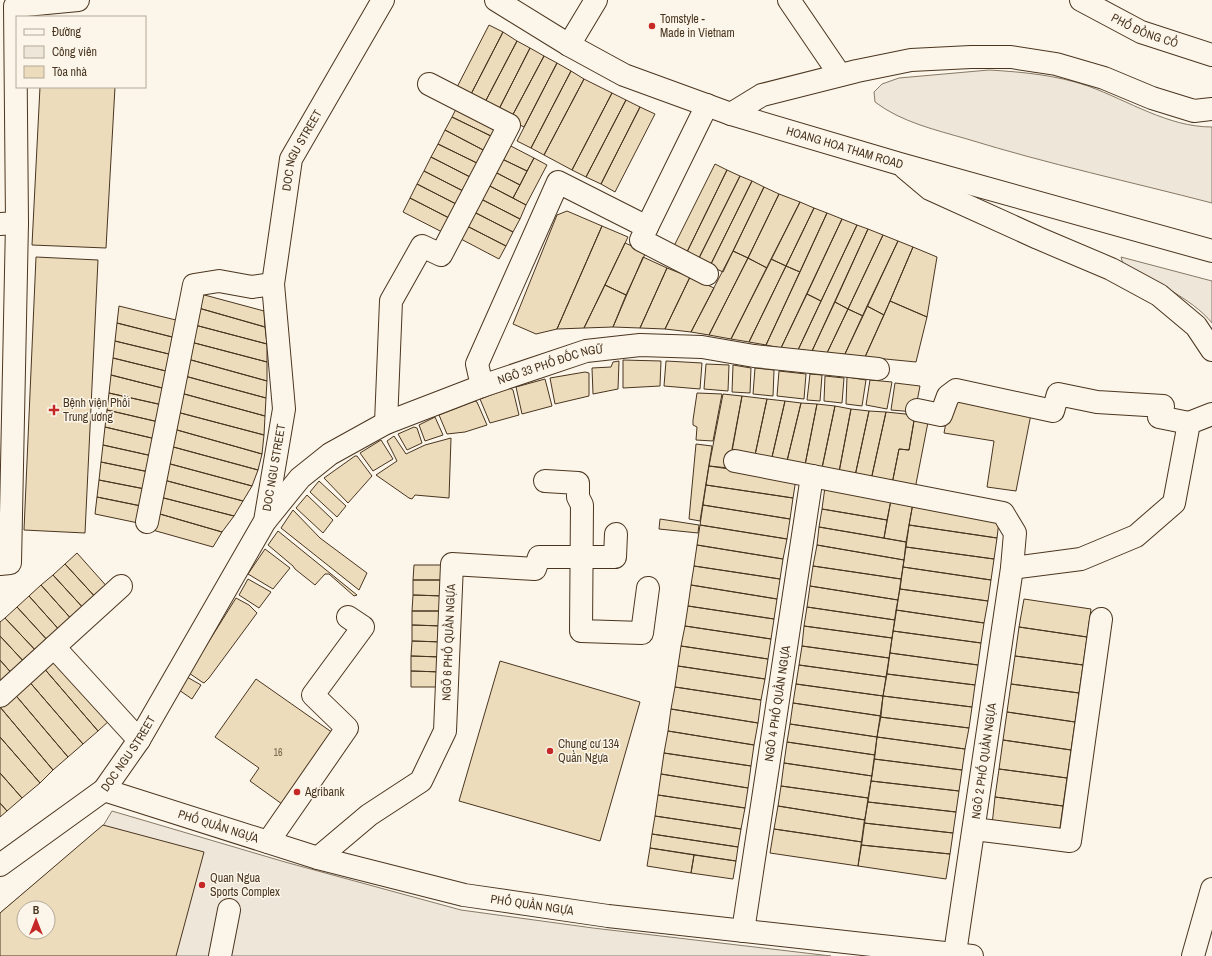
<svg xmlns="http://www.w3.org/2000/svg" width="1212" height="956" font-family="'Archivo Narrow',sans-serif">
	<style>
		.green { fill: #ede6d9; stroke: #887966; fill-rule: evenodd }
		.building { fill: #ecdcbc; stroke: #4a3520; fill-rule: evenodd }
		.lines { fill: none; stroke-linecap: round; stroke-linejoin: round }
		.minor-casing { stroke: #4a3520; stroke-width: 24 }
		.major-casing { stroke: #4a3520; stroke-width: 24 }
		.minor { stroke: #fbf6e9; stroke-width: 22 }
		.major { stroke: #fbf6e9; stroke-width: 22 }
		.poi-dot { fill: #c62828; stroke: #fbf6e9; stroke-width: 1.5 }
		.labels { text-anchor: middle; stroke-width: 3; stroke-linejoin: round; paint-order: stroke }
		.number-label { font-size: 10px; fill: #725f47 }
		.poi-label { font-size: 12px; fill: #4a3520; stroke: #fbf6e9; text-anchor: start }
		.street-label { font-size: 12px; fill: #4a3520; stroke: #fbf6e9 }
	</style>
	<rect width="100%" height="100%" fill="#fbf6e9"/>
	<path class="green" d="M989,70C1023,72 1056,75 1088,86C1129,101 1168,127 1212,127V203C1131,182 1048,164 967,139C936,130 901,122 875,102L874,92L882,84L899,78Z
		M1121,257L1212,281V323C1192,298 1150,280 1123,264Z
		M112,811L285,862L461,910L593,928L831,956H0V913L103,826ZM24,908H48V932H24Z"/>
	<path class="building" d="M489,25L503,32L469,98L455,91Z
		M503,32L517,41L483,106L469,98Z
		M517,41L530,48L497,113L483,106Z
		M530,48L544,56L510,120L497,113Z
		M544,56L557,63L524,127L510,120Z
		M557,63L571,71L531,148L517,141Z
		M571,71L584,79L544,155L531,148Z
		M584,79L612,93L572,170L544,155Z
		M40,87H115L106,248L32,245Z
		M612,93L626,100L586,177L572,170Z
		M626,100L640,107L601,184L586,177Z
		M459,103L502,124L495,138L452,117Z
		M640,107L655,114L615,192L601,184Z
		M452,117L495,138L487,152L445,130Z
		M445,130L487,152L481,165L438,144Z
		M438,144L481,165L474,179L431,157Z
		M507,144L534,158L527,171L500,158Z
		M431,157L474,179L467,193L424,171Z
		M500,158L527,171L520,185L493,171Z
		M534,158L547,165L526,205L513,198Z
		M715,164L727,170L686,254L673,248Z
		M727,170L740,176L698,260L686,254Z
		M424,171L467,193L460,206L417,184Z
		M493,171L520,185L513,198L486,184Z
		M740,176L752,181L710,266L698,260Z
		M752,181L764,187L723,272L710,266Z
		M417,184L460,206L453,220L410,198Z
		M486,184L526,205L520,219L479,198Z
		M764,187L779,194L748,258L733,251Z
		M779,194L800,202L767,268L748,258Z
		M410,198L453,220L446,234L403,212Z
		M479,198L520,219L513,232L472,211Z
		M800,202L814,208L786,266L771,259Z
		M814,208L827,213L800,272L786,266Z
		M472,211L513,232L506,246L465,225Z
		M567,211L602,226L557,329L536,334L513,324L557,215Z
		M827,213L842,219L781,348L766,345Z
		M842,219L857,225L821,301L807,294Z
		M465,225L506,246L499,259L459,238Z
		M857,225L868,229L812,351L798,350Z
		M602,226L628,237L584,328L557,329Z
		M868,229L883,235L848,309L835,302Z
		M883,235L898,241L863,316L848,309Z
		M898,241L913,247L884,315L867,306Z
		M625,243L646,252L626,295L605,285Z
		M913,247L937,257L927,317L890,301Z
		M733,251L748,258L709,335L691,332Z
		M36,257L98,260L85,533L24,530Z
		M643,257L667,268L640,328L613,327Z
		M748,258L767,268L731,339L709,335Z
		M771,259L786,266L749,342L731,339Z
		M786,266L800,272L766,345L749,342Z
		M667,268L690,277L665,329L640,328Z
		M690,277L714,288L691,332L665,329Z
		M605,285L626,295L613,327L584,328Z
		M197,293L264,311L265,327L195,307Z
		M807,294L821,301L798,350L781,348Z
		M890,301L927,317L916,362L865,357Z
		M835,302L848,309L827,353L812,351Z
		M119,306L184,322L180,339L117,323Z
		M867,306L884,315L865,357L844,356Z
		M195,307L265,327L267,344L191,324Z
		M848,309L863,316L844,356L827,353Z
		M117,323L180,339L177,356L115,341Z
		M191,324L267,344V362L187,341Z
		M115,341L177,356L174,373L113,358Z
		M187,341L267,362V381L184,358Z
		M113,358L174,373L170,390L111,375Z
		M184,358L267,381L266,398L181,375Z
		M623,360L661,361L660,386L623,388Z
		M619,361L618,389L593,394L592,368L611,367L613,362Z
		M666,361L702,363L700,389L664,386Z
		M706,364L729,365L728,391L704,389Z
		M733,365L751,368L750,393L732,392Z
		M755,368L774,370L773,396L753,394Z
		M779,371L806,374L804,399L777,396Z
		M585,372L589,373V396L555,404L550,378Z
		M810,374L822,375L820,401L807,400Z
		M111,375L170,390L167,406L109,393Z
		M181,375L266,398L265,416L177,392Z
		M825,376L844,378L842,403L824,401Z
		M847,377L866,380L862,406L846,404Z
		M545,379L552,406L522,414L516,387Z
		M870,380L892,382L887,409L866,405Z
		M895,383L920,386L915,412L891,410Z
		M510,388L513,390L519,415L490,423L480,399Z
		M177,392L265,416L264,435L173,411Z
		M109,393L167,406L163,423L107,410Z
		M697,393L722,394L713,441L696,440L697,427L693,425V420Z
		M723,394L742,396L729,468L709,466Z
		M742,396L767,399L755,455L732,449Z
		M951,396L1032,409L1016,491L987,487L994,441L944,433Z
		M767,399L785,401L772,457L755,455Z
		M475,401L477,402L487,425L465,432L447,434L439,415Z
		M785,401L801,403L787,461L772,457Z
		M801,403L817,404L805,465L787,461Z
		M817,404L835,406L822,468L805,465Z
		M835,406L851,409L839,472L822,468Z
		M851,409L869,411L855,476L839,472Z
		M107,410L163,423L160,440L105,427Z
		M173,411L264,435L262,454L170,428Z
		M869,411L886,412L871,480L855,476Z
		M886,412L915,415L909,450L899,449L892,484L871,480Z
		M915,415L929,417L915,489L892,484L899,449L909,450Z
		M435,417L443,435L425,441L419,425Z
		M105,427L160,440L157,457L103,445Z
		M414,427L417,428L422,443L407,450L398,434Z
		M170,428L262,454L258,470L166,445Z
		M394,436L406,454L425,445L451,438L449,498L415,495L412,499L409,498L376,475L397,461L387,441Z
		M381,440L393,459L373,471L360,453Z
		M696,444L712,446L700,521L689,519Z
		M103,445L157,457L154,473L101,462Z
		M166,445L258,470L252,486L163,462Z
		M355,456H357L372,476L348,503L324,478Z
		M101,462L154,473L150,490L99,480Z
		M163,462L252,486L243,501L160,479Z
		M709,466L796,479L793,498L706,485Z
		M160,479L243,501L234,516L156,496Z
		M99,480L150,490L146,507L97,497Z
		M319,481L346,506L337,517L310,492Z
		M706,485L793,498L790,519L703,505Z
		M825,487L891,500L887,520L822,509Z
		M307,495L333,520L323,533L296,508Z
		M156,496L234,516L222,532L153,512Z
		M97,497L146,507L143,524L95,514Z
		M891,500L913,503L906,542L884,538Z
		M913,503L999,521L997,538L909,525Z
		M703,505L790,519L787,539L700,525Z
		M822,509L887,520L884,538L819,527Z
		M293,510L320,538L367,573L359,590L281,528Z
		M153,512L222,532L213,547L149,529Z
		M660,519L699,525L698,533L659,529Z
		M700,525L787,539L783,559L697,545Z
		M909,525L997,538L994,559L906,547Z
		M819,527L906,542L904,560L817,545Z
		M278,531L357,595L354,596L329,574H325L315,585L295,569L293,566L268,545Z
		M697,545L783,559L780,579L694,566Z
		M817,545L904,560L901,579L813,566Z
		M906,547L994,559L991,580L903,567Z
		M265,549L290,568L273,589L248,574Z
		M77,553L110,590L98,600L65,564Z
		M65,564L98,600L86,611L53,575Z
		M414,565H445L444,580H413Z
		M694,566L780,579L777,599L691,585Z
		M813,566L901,579L898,600L810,586Z
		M903,567L991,580L988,601L900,589Z
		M53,575L86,611L74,622L41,585Z
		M248,579L271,592L259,608L239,595Z
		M413,580H444V596L413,595Z
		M41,585L74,622L62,633L29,596Z
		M691,585L777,599L774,619L688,606Z
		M810,586L898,600L895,620L807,607Z
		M900,589L988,601L984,623L896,610Z
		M413,595L444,596L443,611H412Z
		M29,596L62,633L50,643L17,607Z
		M236,598L249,605L257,613L209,678L204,683L202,682L189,673Z
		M1024,599L1091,609L1087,637L1019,627Z
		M688,606L774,619L771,639L685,626Z
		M17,607L50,643L39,654L5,618Z
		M807,607L895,620L892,638L804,626Z
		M896,610L984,623L981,643L893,631Z
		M412,611H443V626L412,625Z
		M5,618L39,654L27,665L0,636V622Z
		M412,625L443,626V642L412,641Z
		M685,626L771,639L768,659L681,646Z
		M804,626L892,638L889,658L802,646Z
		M1019,627L1087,637L1083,665L1015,656Z
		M893,631L981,643L978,665L890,653Z
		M0,636L27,665L14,676L0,660Z
		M412,641L443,642L442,657L411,656Z
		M681,646L768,659L765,679L678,666Z
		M802,646L889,658L886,677L799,665Z
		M890,653L978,665L975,685L887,674Z
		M54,656L110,720L98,731L42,666Z
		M411,656L442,657V672L411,671Z
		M1015,656L1083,665L1079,693L1011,684Z
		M0,660L14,676L0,684Z
		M500,661L640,702L600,841L459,801Z
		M799,665L886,677L883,696L796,684Z
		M42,666L98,731L83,744L27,679Z
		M678,666L765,679L761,700L675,687Z
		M411,671L442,672V687H411Z
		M887,674L975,685L972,707L883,696Z
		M187,677L201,685L192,699L179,690Z
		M27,679L83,744L68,757L12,691Z
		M256,679L333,733L282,804L250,781L259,768L215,737Z
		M796,684L883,696L881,716L793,703Z
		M1011,684L1079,693L1075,722L1007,712Z
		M675,687L761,700L758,723L671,709Z
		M12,691L68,757L53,770L0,707V702Z
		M883,696L972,707L969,728L880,717Z
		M793,703L881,716L877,737L790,724Z
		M0,707L53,770L40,783L0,737Z
		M671,709L758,723L754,745L668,731Z
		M1007,712L1075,722L1071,750L1003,740Z
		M880,717L969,728L965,749L877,737Z
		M790,724L877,737L875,755L787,742Z
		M668,731L754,745L751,766L664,753Z
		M0,737L40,783L22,798L0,773Z
		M877,737L965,749L962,770L874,759Z
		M1003,740L1071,750L1067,778L999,769Z
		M787,742L875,755L872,776L784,763Z
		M664,753L751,766L748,788L661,774Z
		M874,759L962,770L959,791L871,781Z
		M784,763L872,776L868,798L781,786Z
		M999,769L1067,778L1063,806L995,797Z
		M0,773L22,798L7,811L0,803Z
		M661,774L748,788L745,808L658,795Z
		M871,781L959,791L956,812L868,802Z
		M781,786L868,798L865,820L778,806Z
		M658,795L745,808L741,829L655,816Z
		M995,797L1063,806L1059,835L992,825Z
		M868,802L956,812L953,833L864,823Z
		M0,803L7,811L0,817Z
		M778,806L865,820L862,842L774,829Z
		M655,816L741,829L738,847L652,834Z
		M864,823L953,833L950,854L861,845Z
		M103,825L204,852L176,956H0V913ZM24,908H48V932H24Z
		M774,829L862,842L858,866L770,853Z
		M652,834L738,847L736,861L650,848Z
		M861,845L950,854L946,879L858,866Z
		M650,848L694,855L691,873L647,866Z
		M694,855L736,861L733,879L691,873Z"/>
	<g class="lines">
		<defs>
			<g id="minor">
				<path d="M789,0L840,75"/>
				<path id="s1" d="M1081,0L1141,32L1212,55"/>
				<path d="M569,45L596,0"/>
				<path d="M0,224L17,223L15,6L78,0"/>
				<path d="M647,227L707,105"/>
				<path d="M482,386L477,364L558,182L647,227L641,240L707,274"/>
				<path d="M917,410L941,415L948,396L956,390L1053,411L1058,394L1097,402L1163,406L1159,417L1189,423"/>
				<path d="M386,423L391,301L422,246L441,255L509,125L429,84"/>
				<path d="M735,461L1003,513L1015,533L1012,568L955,953"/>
				<path d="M545,481L578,483V497L582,505L581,631L642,633L648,588"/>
				<path id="s2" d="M266,520L300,478L330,454L386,423L482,386L586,351L640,345L702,347L754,356L878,369"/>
				<path d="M147,522L194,285L219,281L252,287L273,284"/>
				<path d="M0,564L10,563L17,223"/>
				<path d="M1012,568L1081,559L1136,536L1174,503L1189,423L1212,414"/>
				<path d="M54,647L139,740"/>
				<path d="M0,696L121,586"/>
				<path id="s3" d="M104,790L318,858L464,895L608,916L972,956"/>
				<path d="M974,829L1070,841L1101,619"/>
				<path d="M268,842L347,728L313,695L363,627L348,617"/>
				<path id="s4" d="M318,858L369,815L421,781L445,731L452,564L535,569L539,557H615L616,534"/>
				<path id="s5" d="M0,865L104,790L139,740L265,521L284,409L273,284L291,159L383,0"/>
				<path id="s6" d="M743,931L812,476"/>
				<path d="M220,956L229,910"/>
			</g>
			<g id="major">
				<path id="s7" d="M496,0L569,45L624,75L731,114L900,164L1212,251"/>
				<path d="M731,114L762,95L857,71L911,60L971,57H1011L1056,64L1104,78L1152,98L1194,111L1212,109"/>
				<path d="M905,168L930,189L1038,238L1111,269L1159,295L1196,326L1212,350"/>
				<path d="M1193,956L1212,889"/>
			</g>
		</defs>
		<use href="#minor" class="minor-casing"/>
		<use href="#major" class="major-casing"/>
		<use href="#minor" class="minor"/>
		<use href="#major" class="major"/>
	</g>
	<g class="poi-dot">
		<circle cx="652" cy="26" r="4"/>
		<path d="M52 404h4v4h4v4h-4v4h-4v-4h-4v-4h4z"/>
		<circle cx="550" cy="751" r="4"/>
		<circle cx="297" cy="792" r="4"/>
		<circle cx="202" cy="885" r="4"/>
	</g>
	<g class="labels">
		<g class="number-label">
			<text x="278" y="756">16</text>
		</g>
		<g class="poi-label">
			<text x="660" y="23">Tomstyle -<tspan x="660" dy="14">Made in Vietnam</tspan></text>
			<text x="63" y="407">Bệnh viện Phổi<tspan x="63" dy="14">Trung ương</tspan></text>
			<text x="558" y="748">Chung cư 134<tspan x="558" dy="14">Quần Ngựa</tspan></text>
			<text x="305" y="796">Agribank</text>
			<text x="210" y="882">Quan Ngua<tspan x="210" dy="14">Sports Complex</tspan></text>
		</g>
		<g class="street-label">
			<text dy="4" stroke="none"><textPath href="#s1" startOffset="71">PHỐ ĐỒNG CỔ</textPath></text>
			<text dy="4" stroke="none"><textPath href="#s7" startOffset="381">HOANG HOA THAM ROAD</textPath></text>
			<text dy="4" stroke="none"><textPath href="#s5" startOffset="819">DOC NGU STREET</textPath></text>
			<text dy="4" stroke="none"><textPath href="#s2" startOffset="331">NGÕ 33 PHỐ ĐỐC NGỮ</textPath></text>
			<text dy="4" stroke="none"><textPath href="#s5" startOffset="496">DOC NGU STREET</textPath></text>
			<text dy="4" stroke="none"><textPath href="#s4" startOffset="273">NGÕ 6 PHỐ QUẦN NGỰA</textPath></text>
			<text dy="4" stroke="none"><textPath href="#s6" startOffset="230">NGÕ 4 PHỐ QUẦN NGỰA</textPath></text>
			<text dy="4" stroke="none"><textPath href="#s5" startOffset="172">DOC NGU STREET</textPath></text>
			<text transform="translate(984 761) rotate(-82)" y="4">NGÕ 2 PHỐ QUẦN NGỰA</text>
			<text dy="4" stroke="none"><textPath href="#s3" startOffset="120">PHỐ QUẦN NGỰA</textPath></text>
			<text dy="4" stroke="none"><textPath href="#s3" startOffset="444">PHỐ QUẦN NGỰA</textPath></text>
		</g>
	</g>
	<rect x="16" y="16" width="130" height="72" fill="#fbf6e9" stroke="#b4a999"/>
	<rect x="24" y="29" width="20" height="6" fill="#fbf6e9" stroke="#b4a999"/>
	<text x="52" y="36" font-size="12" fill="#4a3520">Đường</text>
	<rect x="24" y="46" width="20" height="12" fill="#ede6d9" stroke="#b4a999"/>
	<text x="52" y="56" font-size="12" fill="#4a3520">Công viên</text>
	<rect x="24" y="66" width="20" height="12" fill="#ecdcbc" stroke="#b4a999"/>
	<text x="52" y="76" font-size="12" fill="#4a3520">Tòa nhà</text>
	<g transform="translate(36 920)"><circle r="19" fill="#fbf6e9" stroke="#b4a999"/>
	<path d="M0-3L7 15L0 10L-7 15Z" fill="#c62828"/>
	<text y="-6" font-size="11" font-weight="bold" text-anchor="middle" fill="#4a3520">B</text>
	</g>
</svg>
